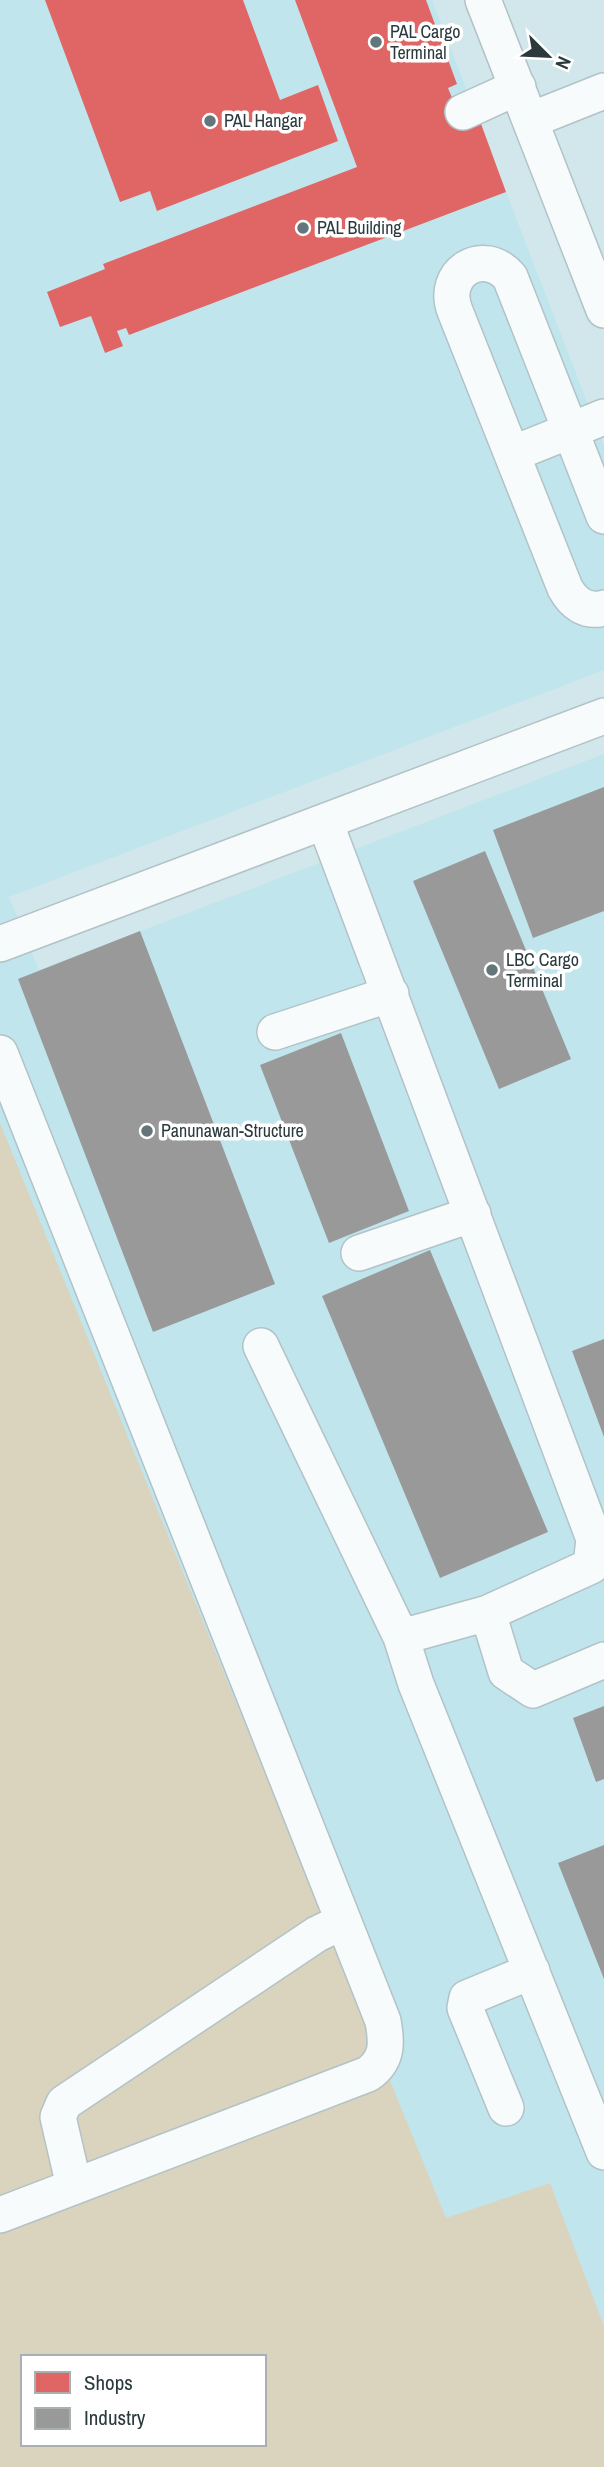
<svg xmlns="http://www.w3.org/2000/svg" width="604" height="2467" font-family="'Archivo Narrow',sans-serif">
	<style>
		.built { fill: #c0e5ed; fill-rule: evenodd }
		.green { fill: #dad3be; fill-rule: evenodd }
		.shops { fill: #e06666 }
		.industry { fill: #999 }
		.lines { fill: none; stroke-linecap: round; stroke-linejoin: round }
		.minor-casing { stroke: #b2c3c7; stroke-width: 38 }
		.minor { stroke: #f8fbfc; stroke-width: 35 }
		.poi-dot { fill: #647679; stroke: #fff; stroke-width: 2.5 }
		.labels { text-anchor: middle; stroke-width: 7; stroke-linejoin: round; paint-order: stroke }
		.poi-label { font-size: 18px; fill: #29393c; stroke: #fff; text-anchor: start }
	</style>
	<rect width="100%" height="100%" fill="#d1e7eb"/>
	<path class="built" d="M0,0H432L604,446V670L9,897L39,970L604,754V2326L550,2184L587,2467H0ZM23,2357H264V2444H23Z"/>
	<path class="green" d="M0,1123L446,2218L550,2183L604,2326V2467H0ZM23,2357H264V2444H23Z"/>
	<path class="shops" d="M45,0H243L280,100L318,85L338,141L157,211L150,191L120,202Z
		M295,0H426L457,84L448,88L464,127L480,121L506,192L129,335L126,328L117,331L123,346L105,353L91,316L60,327L47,292L105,269L103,264L357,167Z"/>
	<path class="industry" d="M604,787V911L533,938L493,830Z
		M485,851L571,1059L499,1089L413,881Z
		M140,931L275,1284L153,1332L18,979Z
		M341,1033L409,1211L329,1243L260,1065Z
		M430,1250L548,1532L440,1578L322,1296Z
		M604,1339V1437L572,1351Z
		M604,1706V1779L596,1782L573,1718Z
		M604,1845V1979L558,1863Z"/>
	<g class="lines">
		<defs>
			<path id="minor" d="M483,0L604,310
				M463,112L518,87
				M531,120L604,91
				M512,454L604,417
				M604,516L510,277C483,246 440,273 455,311L565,588C573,603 586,613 604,608
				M325,822L594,1539L591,1566L488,1613L401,1637
				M0,944L604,716
				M275,1032L391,994
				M0,1053L383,2021C387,2043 388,2060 368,2074L0,2215
				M359,1253L473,1214
				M261,1346L401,1637L416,1684L604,2152
				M488,1613L506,1672L533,1690L604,1660
				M506,2108L465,2008L467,1998L532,1971
				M74,2186L58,2117L64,2103L317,1934L342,1922"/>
		</defs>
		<use href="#minor" class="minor-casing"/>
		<use href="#minor" class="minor"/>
	</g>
	<g class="poi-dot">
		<circle cx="376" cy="42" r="7"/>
		<circle cx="210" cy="121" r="7"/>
		<circle cx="303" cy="228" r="7"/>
		<circle cx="492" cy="970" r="7"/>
		<circle cx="147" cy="1131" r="7"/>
	</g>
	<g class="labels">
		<g class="poi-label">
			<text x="390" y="38">PAL Cargo<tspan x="390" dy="21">Terminal</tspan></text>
			<text x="224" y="127">PAL Hangar</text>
			<text x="317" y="234">PAL Building</text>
			<text x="506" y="966">LBC Cargo<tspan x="506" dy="21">Terminal</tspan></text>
			<text x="161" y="1137">Panunawan-Structure</text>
		</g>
	</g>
	<rect x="21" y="2355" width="245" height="91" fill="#ffffff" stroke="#a9b0b1" stroke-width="2"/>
	<rect x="35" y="2372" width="35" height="21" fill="#e06666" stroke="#a9b0b1" stroke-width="2"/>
	<text x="84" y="2390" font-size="21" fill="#29393c">Shops</text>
	<rect x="35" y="2408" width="35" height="21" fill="#999999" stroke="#a9b0b1" stroke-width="2"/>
	<text x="84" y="2425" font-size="21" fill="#29393c">Industry</text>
	<g transform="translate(548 56) rotate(114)" stroke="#ffffff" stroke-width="5" paint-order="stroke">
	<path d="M0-5L12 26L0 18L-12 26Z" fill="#29393c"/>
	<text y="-10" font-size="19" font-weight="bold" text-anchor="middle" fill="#29393c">N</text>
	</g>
</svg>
